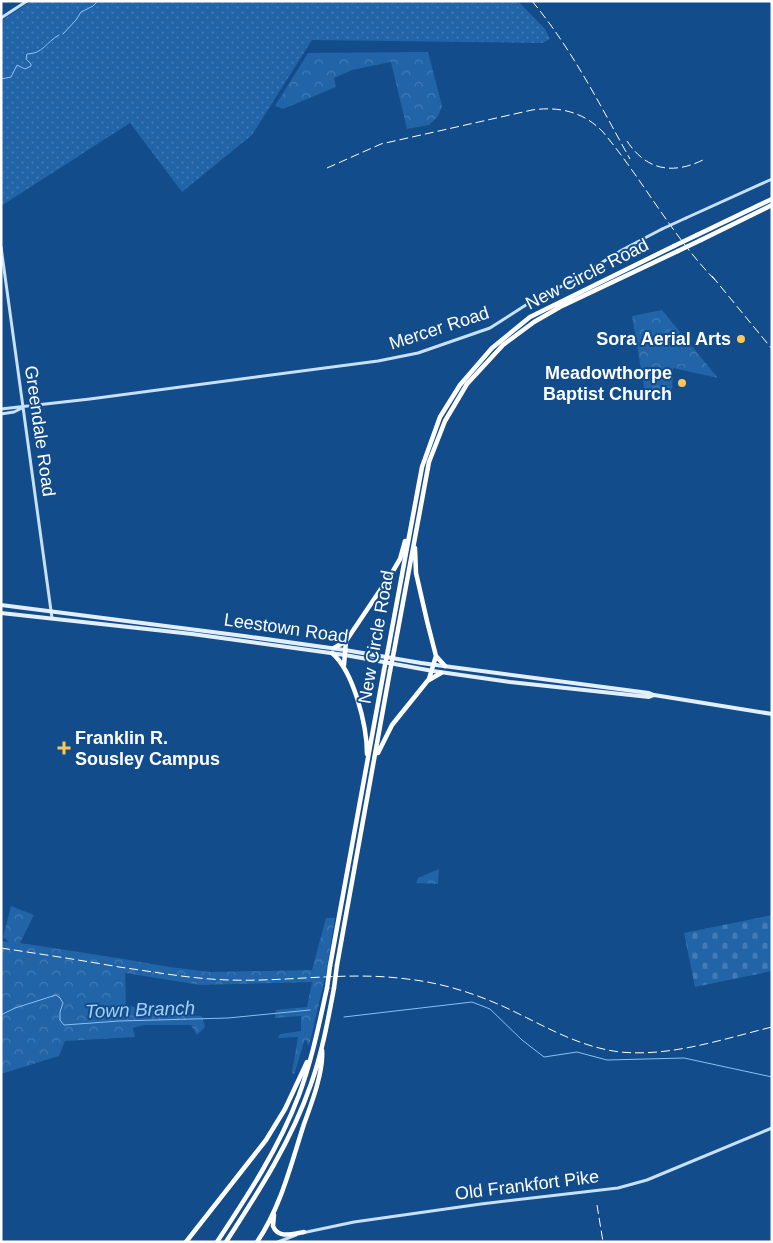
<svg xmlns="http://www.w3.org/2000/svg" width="773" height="1243" font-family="Arial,sans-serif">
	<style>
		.grass { fill: url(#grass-dots) }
		.forest { fill: url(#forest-crowns) }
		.cemetery { fill: url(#cemetery-stones) }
		.pitch { fill: #2164a8 }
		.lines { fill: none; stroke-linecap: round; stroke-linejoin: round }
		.stream { stroke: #8ac1f4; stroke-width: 1 }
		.secondary { stroke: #c7e0fb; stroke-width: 3 }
		.primary { stroke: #e2efff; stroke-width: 4 }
		.highway { stroke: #fff; stroke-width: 4.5 }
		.rail { stroke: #fff; stroke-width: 1; stroke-dasharray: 9 4; stroke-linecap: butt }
		.secondary-bridge { stroke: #c7e0fb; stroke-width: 3 }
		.highway-bridge { stroke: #fff; stroke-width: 4.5 }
		.poi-dot { fill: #ffc658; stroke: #124c8a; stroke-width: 2 }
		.labels { text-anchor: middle; stroke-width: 4; stroke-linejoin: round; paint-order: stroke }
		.street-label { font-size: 18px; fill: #fff; stroke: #124c8a }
		.poi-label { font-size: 18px; font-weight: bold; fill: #fff; stroke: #124c8a; text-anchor: end }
		.water-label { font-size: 19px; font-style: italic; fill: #a4cff8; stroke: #124c8a }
	</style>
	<defs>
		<pattern id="grass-dots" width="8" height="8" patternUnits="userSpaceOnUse" patternTransform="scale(1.25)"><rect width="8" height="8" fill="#2164a8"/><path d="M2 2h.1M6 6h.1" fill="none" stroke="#427bb5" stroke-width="1.8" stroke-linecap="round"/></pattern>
		<pattern id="forest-crowns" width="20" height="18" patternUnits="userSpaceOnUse" patternTransform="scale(1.25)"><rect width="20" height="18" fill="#2164a8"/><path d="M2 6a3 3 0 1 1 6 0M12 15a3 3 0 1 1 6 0" fill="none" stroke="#427bb5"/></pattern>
		<pattern id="cemetery-stones" width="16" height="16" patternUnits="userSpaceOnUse" patternTransform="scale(1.25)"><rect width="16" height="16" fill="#2164a8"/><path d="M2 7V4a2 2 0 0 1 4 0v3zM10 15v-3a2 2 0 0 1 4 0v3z" fill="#427bb5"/></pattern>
	</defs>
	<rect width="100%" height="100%" fill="#124c8a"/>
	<path class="grass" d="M31,1H518L545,29L550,39L542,43L312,40L252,135L182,192L130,123L1,206V21Z"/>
	<path class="forest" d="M428,52L442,106L438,116L429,125L407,129L391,62L352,70L334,78L336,87L283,109L275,106L308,53Z
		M662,310L718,378L673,368L672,395L646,399L632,316Z
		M439,869L438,884L416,883L418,878Z
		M11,906L34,915L20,943L118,958L170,967L210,972L312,970L326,918H335L326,973L309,1046L305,1039L294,1075L292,1072L298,1037L278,1038L280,1034L301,1031V1016L275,1018L276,1010L307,1007L312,982L201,985L125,973L126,1005L158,1013L202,1016L205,1027L197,1035L191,1025H144L133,1028L135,1037L65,1041L59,1056L1,1074V941L9,942L3,937Z"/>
	<path class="cemetery" d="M772,915V971L695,987L684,933Z"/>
	<path class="pitch" d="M674,333L690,358L685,364H679L671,361H658C657,348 663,339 674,333Z"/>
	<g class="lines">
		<path class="stream" d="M63,34L76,20L81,12L93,6L98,1
			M1,79L11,77L17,65L25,69L31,66V64L26,59L27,54C43,54 46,42 59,35
			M1,1015L15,1008L56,995L60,998L63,1003L60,1012V1020L64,1025L119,1021L228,1018L310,1010
			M344,1017L472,1002L490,1009L522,1040L544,1057L577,1052L607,1060L684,1058L772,1077"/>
		<path class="secondary" d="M1,18L27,1
			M686,218L772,179
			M1,247L52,618
			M1,409L90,399L378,361L418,353L490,328L529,303L572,281L622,250L662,229
			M1,414L14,412L22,408
			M302,1233L354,1222L481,1204L618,1188L647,1180L772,1128
			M278,1242L296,1235"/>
		<path class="primary" d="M1,605L244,636L345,650L421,663L649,693L654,695
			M1,613L192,634L345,655L433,671L510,682L649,697L654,695L772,714"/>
		<path class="highway" d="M697,235L772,199
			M701,240L772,205
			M415,548L416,573L427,621L436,656L445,666
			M334,648L346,641L393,571L400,559L405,541
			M388,650L422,467L440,417L460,385L492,348L530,317L674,246
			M394,651L429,462L445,421L467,384L503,345L534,322L560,307L678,251
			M332,653C354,672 367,726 367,754
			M344,665L346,641
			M429,680L441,673
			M378,753L392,725L429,679L436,656
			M337,965L390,671
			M330,966L384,670
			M274,1215L273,1226C278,1239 292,1234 304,1232
			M186,1242L266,1140L285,1109L307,1062
			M217,1242C248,1195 279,1148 299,1095C312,1060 319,1024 327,988
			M226,1242C259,1191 291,1142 311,1084C322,1053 328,1020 334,988
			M257,1242C281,1207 291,1164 304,1124C311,1105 324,1071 322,1050"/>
		<path class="rail" d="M532,1C572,49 600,105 630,159
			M627,141C646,170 672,175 703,160
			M327,168L381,144L532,110C559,106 584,112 603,132C643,180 672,236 716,281
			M712,276L772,349
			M1,948C40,954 80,960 119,967C155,972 192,979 229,980C289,982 347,971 407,979C444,983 480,995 513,1011C548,1028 580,1047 620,1052C671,1057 723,1039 772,1027
			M597,1205L603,1242"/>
		<path class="secondary-bridge" d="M662,229L686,218"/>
		<path class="highway-bridge" d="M674,246L697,235
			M678,251L701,240
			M384,670L388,650
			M390,671L394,651
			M327,988L330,966
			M334,988L337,965"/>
	</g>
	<g class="poi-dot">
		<circle cx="741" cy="339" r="5"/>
		<circle cx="682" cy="383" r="5"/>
		<path d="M61.5 740.5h5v5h5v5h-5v5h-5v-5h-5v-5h5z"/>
	</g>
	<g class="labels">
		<g class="street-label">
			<text transform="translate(587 274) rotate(-27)" y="6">New Circle Road</text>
			<text transform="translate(439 328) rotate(-18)" y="6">Mercer Road</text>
			<text transform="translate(40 431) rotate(82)" y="6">Greendale Road</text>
			<text transform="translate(286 628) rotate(8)" y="6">Leestown Road</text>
			<text transform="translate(376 637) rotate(-80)" y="6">New Circle Road</text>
			<text transform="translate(527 1185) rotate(-7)" y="6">Old Frankfort Pike</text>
		</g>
		<g class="poi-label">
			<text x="731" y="345">Sora Aerial Arts</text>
			<text x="672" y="379">Meadowthorpe<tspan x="672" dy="21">Baptist Church</tspan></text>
			<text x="75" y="744" text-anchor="start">Franklin R.<tspan x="75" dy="21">Sousley Campus</tspan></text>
		</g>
		<g class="water-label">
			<text transform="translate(140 1009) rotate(-2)" y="7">Town Branch</text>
		</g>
	</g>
	<rect width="773" height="1243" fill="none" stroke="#ffffff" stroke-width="5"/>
</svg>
